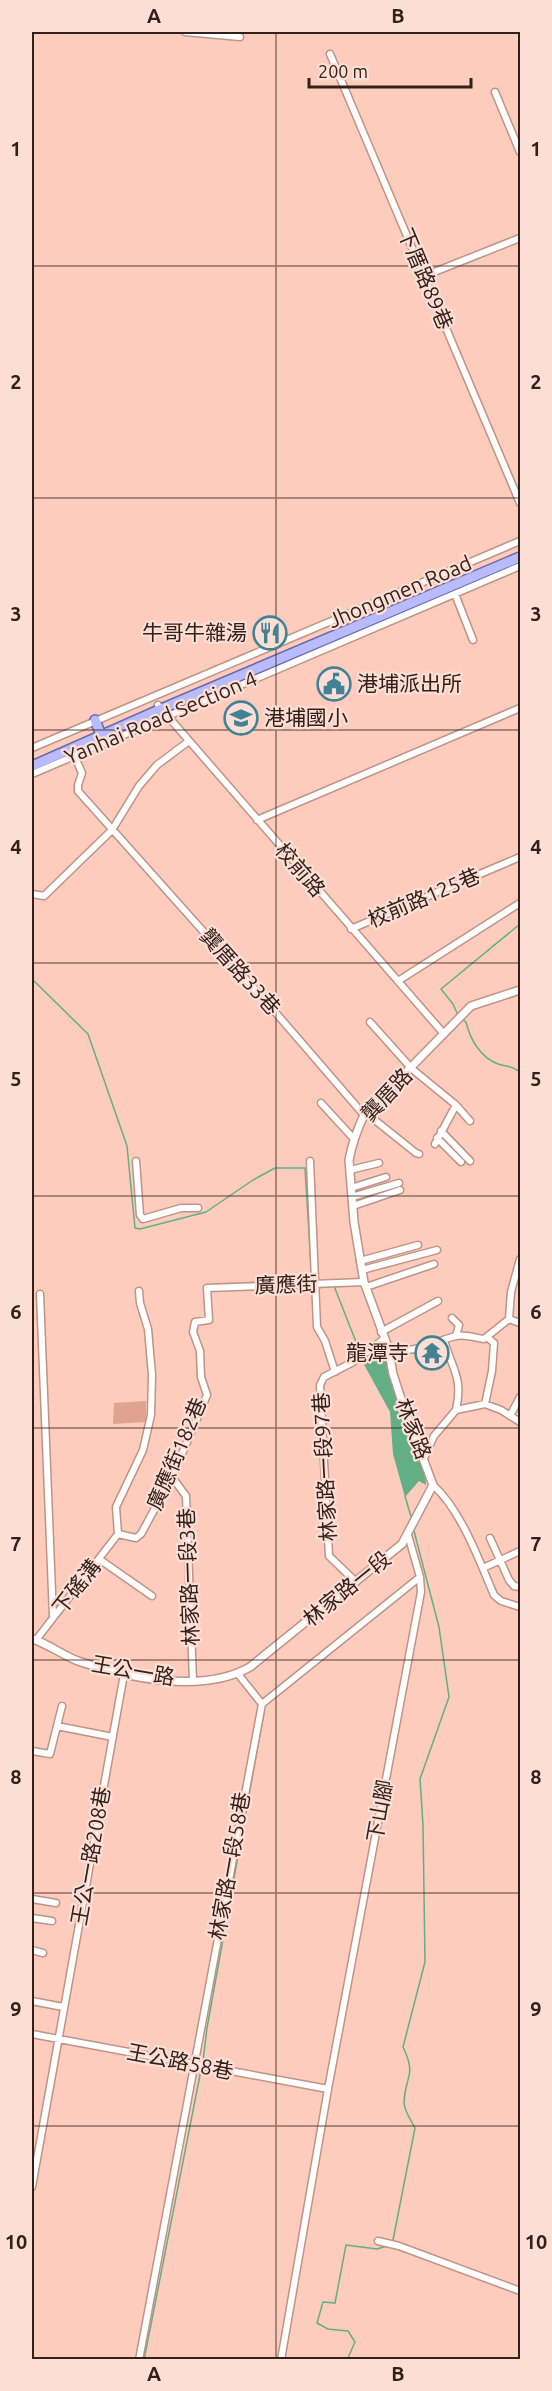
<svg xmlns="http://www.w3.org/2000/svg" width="552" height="2391" font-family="Ubuntu,'Noto Sans TC',sans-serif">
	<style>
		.green { fill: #dfa390 }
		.water { fill: #62af86 }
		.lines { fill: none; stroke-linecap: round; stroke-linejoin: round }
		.stream { stroke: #62af86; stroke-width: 1.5 }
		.minor-casing { stroke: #c09384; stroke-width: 9 }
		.tertiary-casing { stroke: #c09384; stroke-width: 10 }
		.primary-casing { stroke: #6b68ae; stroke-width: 12 }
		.minor { stroke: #fff; stroke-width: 6 }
		.tertiary { stroke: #fff; stroke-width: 7 }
		.primary { stroke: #b8bcfe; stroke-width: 9 }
		.grid { fill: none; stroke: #32211b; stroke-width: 1.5; stroke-opacity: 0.55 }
		.labels { text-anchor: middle; stroke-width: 4.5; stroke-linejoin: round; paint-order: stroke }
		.street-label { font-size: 21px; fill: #32211b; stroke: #fcded5 }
		.poi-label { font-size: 21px; fill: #32211b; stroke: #fcded5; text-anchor: end }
		.neatline { fill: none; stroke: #32211b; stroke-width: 2 }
		.grid-label { font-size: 20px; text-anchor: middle; font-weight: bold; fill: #32211b }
	</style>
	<rect width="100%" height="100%" fill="#fdccbc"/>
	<path class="green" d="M146,1401V1422L113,1424L114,1403Z"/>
	<path class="water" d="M382,1342L399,1404L425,1472L426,1485L419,1481L405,1497L393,1454L390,1412L361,1359Z"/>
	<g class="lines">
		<path class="stream" d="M32,979L88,1034L127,1146L135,1228L140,1229L206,1212L253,1180L275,1168H305L312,1283
			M458,1015L453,1004L441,989L520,924
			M461,1018L466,1022C470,1039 480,1057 498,1064C507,1067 513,1066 520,1072
			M317,1288L334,1286L360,1352
			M405,1496L412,1520
			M203,2061L207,2028L264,1712
			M393,2240L415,2128C411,2120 404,2111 404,2102C405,2076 417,2076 403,2047L425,1962L423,1825L420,1779L449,1697L439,1627L414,1531
			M144,2360L201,2070
			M347,2360L355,2342L348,2331L328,2329L317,2323L323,2302L335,2303L346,2245L377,2249L387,2246"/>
		<defs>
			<path id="minor" d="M185,32L240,37
				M330,54L520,503
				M495,92L520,152
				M424,276L520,238
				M455,594L473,640
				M158,705L444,1034
				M32,748L520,541
				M74,755L82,773L78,785V791L269,1005L364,1115
				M32,774L520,566
				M257,820L520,708
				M32,894L44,896L112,830L139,786L157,765L189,741
				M351,929L520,857
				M398,981L520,903
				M370,1022L412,1069L456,1105L470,1121
				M321,1103L354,1139
				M366,1113L416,1153L419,1154
				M441,1131L470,1161
				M437,1138L461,1162
				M435,1144L456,1105
				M136,1161L140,1215L143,1219L181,1208H198
				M310,1161L317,1327L325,1341L335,1372
				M350,1170L379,1163
				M351,1188L386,1177
				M352,1197L399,1183
				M353,1206L400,1190
				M360,1261L418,1245
				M362,1270L437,1250
				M366,1287L434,1264
				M40,1294L53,1617
				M452,1318L459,1325L456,1336
				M509,1319L511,1292L520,1259
				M509,1319L520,1323
				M381,1332L438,1301
				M444,1341C453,1370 463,1378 456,1410
				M388,1347C413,1356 432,1342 456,1336C465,1334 475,1338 484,1339L509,1319
				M485,1404L492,1371L494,1343L488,1338
				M510,1416L520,1397
				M424,1458L434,1436L456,1410L485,1404L501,1410L520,1422
				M172,1477L186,1496L193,1681
				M433,1485C461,1510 479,1560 494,1595L501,1601L520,1607
				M118,1534L136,1538L141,1534L172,1477L207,1395L201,1377L200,1351L193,1332L195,1322L209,1320L207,1288L364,1282
				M118,1534L116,1507L143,1450L151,1415L152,1375L148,1329L140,1303L139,1291
				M490,1538L509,1580L514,1586L520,1587
				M99,1559L152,1596
				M483,1568L520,1551
				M356,1582L329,1556L320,1385L324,1377L353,1362L384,1339
				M36,1640L118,1534
				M262,1704L420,1577
				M57,1726L113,1737
				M32,1751L50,1754L62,1706
				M32,1899L56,1903
				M32,1918L52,1921
				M32,1950L43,1953
				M32,2001L63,2007
				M32,2034L328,2089
				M32,2187L124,1674
				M378,2241L399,2246L520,2291
				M139,2360L262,1704L238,1674
				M281,2360L328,2089L421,1592L420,1577L408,1535"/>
			<path id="tertiary" d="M32,1639C43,1641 64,1656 78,1661C126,1678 203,1694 250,1667L402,1544L433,1485L403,1405L393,1374L388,1347L364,1282L354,1222L349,1160C352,1144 357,1130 364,1115L471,1006L520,990"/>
			<path id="primary" d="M95,720L99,730
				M32,766L161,709L520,557"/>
		</defs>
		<use href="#minor" class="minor-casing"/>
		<use href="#tertiary" class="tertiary-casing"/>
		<use href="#primary" class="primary-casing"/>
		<use href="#minor" class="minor"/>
		<use href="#tertiary" class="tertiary"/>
		<use href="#primary" class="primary"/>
	</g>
	<path class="grid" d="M276,32V2360M32,266H520M32,498H520M32,730H520M32,963H520M32,1196H520M32,1428H520M32,1660H520M32,1893H520M32,2126H520"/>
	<defs>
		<symbol id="restaurant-ring" viewBox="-11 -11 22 22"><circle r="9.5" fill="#fcded5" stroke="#418294" stroke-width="1.5"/><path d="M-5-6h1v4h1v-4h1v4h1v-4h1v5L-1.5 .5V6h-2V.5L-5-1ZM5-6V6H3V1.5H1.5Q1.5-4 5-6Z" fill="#418294"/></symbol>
		<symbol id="civic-ring" viewBox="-11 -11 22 22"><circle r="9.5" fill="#fcded5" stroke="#418294" stroke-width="1.5"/><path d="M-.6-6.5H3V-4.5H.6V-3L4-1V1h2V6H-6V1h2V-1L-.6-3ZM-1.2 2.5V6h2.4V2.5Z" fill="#418294"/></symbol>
		<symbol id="school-ring" viewBox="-11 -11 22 22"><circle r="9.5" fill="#fcded5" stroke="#418294" stroke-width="1.5"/><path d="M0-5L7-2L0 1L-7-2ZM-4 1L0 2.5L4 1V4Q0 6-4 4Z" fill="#418294"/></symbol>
		<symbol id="temple-ring" viewBox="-11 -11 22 22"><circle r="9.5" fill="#fcded5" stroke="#418294" stroke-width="1.5"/><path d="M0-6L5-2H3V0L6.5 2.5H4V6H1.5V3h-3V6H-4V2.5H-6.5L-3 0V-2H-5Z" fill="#418294"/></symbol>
	</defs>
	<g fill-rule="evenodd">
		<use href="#restaurant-ring" x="251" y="614" width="38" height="38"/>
		<use href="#civic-ring" x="315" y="665" width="38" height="38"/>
		<use href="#school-ring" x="222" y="699" width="38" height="38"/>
		<use href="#temple-ring" x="413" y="1334" width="38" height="38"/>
	</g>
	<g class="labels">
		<g class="street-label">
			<text transform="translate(425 279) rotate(67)" y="7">下厝路89巷</text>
			<text transform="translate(400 592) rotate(-23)" y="7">Jhongmen Road</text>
			<text transform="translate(161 718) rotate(-23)" y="7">Yanhai Road Section 4</text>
			<text transform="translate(300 870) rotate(49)" y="7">校前路</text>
			<text transform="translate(424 898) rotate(-23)" y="7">校前路125巷</text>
			<text transform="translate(240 972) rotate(48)" y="7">龔厝路33巷</text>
			<text transform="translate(387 1095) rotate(-47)" y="7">龔厝路</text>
			<text transform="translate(286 1285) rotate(-2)" y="7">廣應街</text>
			<text transform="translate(413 1429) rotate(69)" y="7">林家路</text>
			<text transform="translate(177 1454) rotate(-67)" y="7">廣應街182巷</text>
			<text transform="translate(325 1467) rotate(-93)" y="7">林家路一段97巷</text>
			<text transform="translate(189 1577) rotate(-92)" y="7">林家路一段3巷</text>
			<text transform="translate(77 1587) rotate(-52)" y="7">下磘溝</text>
			<text transform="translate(347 1589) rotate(-39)" y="7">林家路一段</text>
			<text transform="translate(133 1671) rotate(10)" y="7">王公一路</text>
			<text transform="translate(380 1811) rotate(-80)" y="7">下山腳</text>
			<text transform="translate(91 1856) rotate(-80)" y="7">王公一路208巷</text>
			<text transform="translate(230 1866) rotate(-80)" y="7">林家路一段58巷</text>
			<text transform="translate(180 2062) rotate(11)" y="7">王公路58巷</text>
		</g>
		<g class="poi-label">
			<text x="247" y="640">牛哥牛雜湯</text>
			<text x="357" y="691" text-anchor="start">港埔派出所</text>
			<text x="264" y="725" text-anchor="start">港埔國小</text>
			<text x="409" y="1360">龍潭寺</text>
		</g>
	</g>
	<rect width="552" height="2391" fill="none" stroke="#fcded5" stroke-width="66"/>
	<path d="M309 78v9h162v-9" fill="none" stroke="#32211b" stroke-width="3"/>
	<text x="318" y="78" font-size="18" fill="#32211b" stroke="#fcded5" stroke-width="4.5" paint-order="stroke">200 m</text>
	<rect x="33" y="33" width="486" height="2325" class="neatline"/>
	<g class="grid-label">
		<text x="154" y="23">A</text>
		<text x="398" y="23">B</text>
		<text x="16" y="156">1</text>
		<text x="536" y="156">1</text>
		<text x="16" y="389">2</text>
		<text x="536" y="389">2</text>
		<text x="16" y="621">3</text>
		<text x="536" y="621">3</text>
		<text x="16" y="854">4</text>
		<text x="536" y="854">4</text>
		<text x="16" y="1086">5</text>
		<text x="536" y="1086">5</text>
		<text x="16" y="1319">6</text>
		<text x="536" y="1319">6</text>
		<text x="16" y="1551">7</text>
		<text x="536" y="1551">7</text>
		<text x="16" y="1784">8</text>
		<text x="536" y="1784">8</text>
		<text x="16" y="2016">9</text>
		<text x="536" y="2016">9</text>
		<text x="16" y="2249">10</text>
		<text x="536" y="2249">10</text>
		<text x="154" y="2381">A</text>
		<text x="398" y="2381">B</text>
	</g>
</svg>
